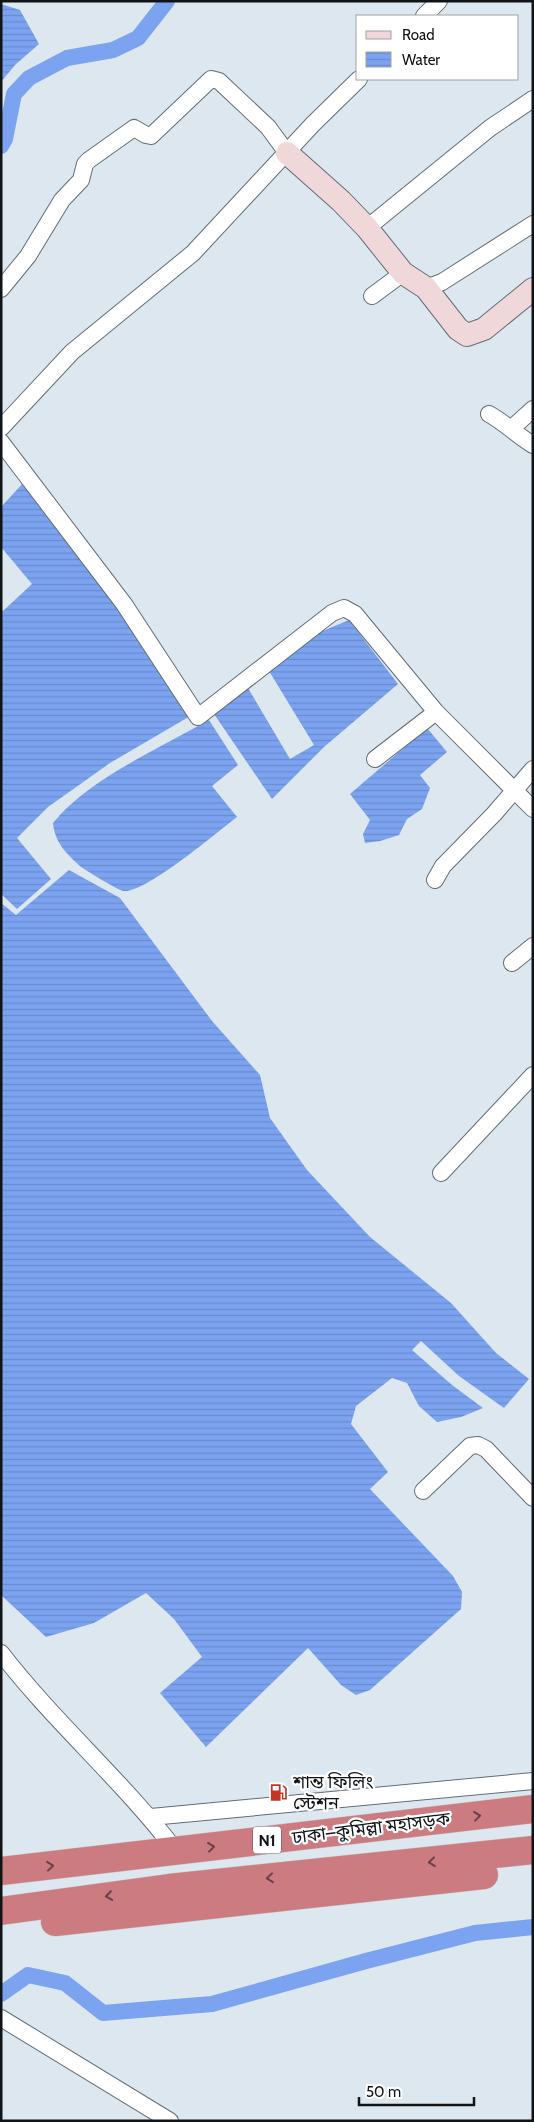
<svg xmlns="http://www.w3.org/2000/svg" width="534" height="2122" font-family="Cabin,'Noto Sans Bengali',sans-serif">
	<style>
		.water { fill: url(#water-rules) }
		.lines { fill: none; stroke-linecap: round; stroke-linejoin: round }
		.canal { stroke: #7ca3f0; stroke-width: 16 }
		.street-casing { stroke: #646d75; stroke-width: 18 }
		.secondary-casing { stroke: #646d75; stroke-width: 24 }
		.highway-casing { stroke: #c6c7c7; stroke-width: 29 }
		.street { stroke: #fff; stroke-width: 16 }
		.secondary { stroke: #f0d7d9; stroke-width: 22 }
		.highway { stroke: #cc7b81; stroke-width: 28 }
		.oneway { stroke: #654247 }
		.labels { text-anchor: middle; stroke-width: 4.5; stroke-linejoin: round; paint-order: stroke }
		.shield { fill: #fff; stroke: #585a5d; stroke-width: 1 }
		.shield-label { font-size: 16px; font-weight: bold; fill: #111417 }
		.poi-label { font-size: 18px; fill: #111417; stroke: #fff; text-anchor: start }
		.street-label { font-size: 18px; fill: #111417; stroke: #fff }
	</style>
	<defs>
		<pattern id="water-rules" width="6" height="5" patternUnits="userSpaceOnUse" patternTransform="scale(1.25)"><rect width="6" height="5" fill="#7ca3f0"/><path d="M0 2.5h6" fill="none" stroke="#6a8bcd"/></pattern>
	</defs>
	<rect width="100%" height="100%" fill="#dce7ef"/>
	<path class="water" d="M1,4L20,10L39,44L15,65L1,82Z
		M25,481L101,582L192,715L110,763L48,807L17,838L51,879L17,909L1,894V610L3,611L32,584L1,547V507Z
		M349,620L398,684L324,747L272,799L214,714L248,688L290,759L314,745L269,671L318,633Z
		M209,720L238,765L212,786L237,817C217,832 145,894 123,891C118,890 85,870 80,866C66,853 55,843 53,823C87,780 160,748 209,720Z
		M427,728L447,752L420,775L430,788L422,809L407,819L399,835L380,841L365,843L363,834L370,820L350,794Z
		M69,870L120,898L212,1021L260,1075L270,1118L307,1170L370,1237L451,1303L496,1353L529,1379L504,1408L459,1376L421,1341L412,1350L452,1385L483,1408L461,1417L437,1422L419,1406L407,1383L392,1378L356,1406L351,1424L388,1472L370,1489L453,1576L462,1592L461,1609L370,1690L356,1695L341,1685L308,1648L206,1747L160,1693L202,1657L174,1619L146,1593L94,1623L46,1637L1,1595V903L16,915Z"/>
	<g class="lines">
		<path class="canal" d="M1,146L5,139L14,94L29,78L67,58L113,50L138,38L167,1
			M1,1994L28,1975L65,1983L103,2013L212,2004L366,1961L475,1933L533,1927"/>
		<defs>
			<path id="street" d="M424,16L439,1
				M367,228L490,128L533,99
				M426,288L442,282L533,224
				M1,289L28,256L62,200L81,180L85,164L89,160L134,128L146,135L151,136L211,79L219,81L268,127L287,153
				M372,296L403,273
				M489,414C505,423 517,435 533,445
				M1,428L72,352L193,253L313,124L359,79
				M512,428L533,409
				M1,442L124,604L198,717L332,613L344,608L355,614L436,712L533,809
				M375,759L436,712
				M435,880L443,866L494,814L533,769
				M512,963L533,946
				M441,1173L533,1075
				M423,1491L470,1446L478,1445L486,1449L533,1498
				M1,1653C55,1723 123,1781 176,1851
				M151,1817L533,1781
				M1,2018L170,2121"/>
			<path id="secondary" d="M287,153L341,201L367,228L403,273L426,288L458,329L467,335L484,329L533,289"/>
			<path id="highway" d="M1,1871L533,1809
				M1,1911L169,1888L533,1850
				M55,1922L484,1875"/>
		</defs>
		<use href="#street" class="street-casing"/>
		<use href="#secondary" class="secondary-casing"/>
		<use href="#highway" class="highway-casing"/>
		<use href="#street" class="street"/>
		<use href="#secondary" class="secondary"/>
		<use href="#highway" class="highway"/>
	</g>
	<defs><path id="oneway-chevron" d="M-2-3.5L2.5 0L-2 3.5" fill="none" stroke-width="1.6" stroke-linecap="round" stroke-linejoin="round" transform="scale(1.25)"/></defs>
	<g class="oneway">
		<use href="#oneway-chevron" transform="translate(477 1816) rotate(-7)"/>
		<use href="#oneway-chevron" transform="translate(211 1847) rotate(-7)"/>
		<use href="#oneway-chevron" transform="translate(432 1862) rotate(174)"/>
		<use href="#oneway-chevron" transform="translate(50 1866) rotate(-6)"/>
		<use href="#oneway-chevron" transform="translate(270 1878) rotate(174)"/>
		<use href="#oneway-chevron" transform="translate(109 1896) rotate(172)"/>
	</g>
	<defs>
		<symbol id="fuel-bare" viewBox="-9 -9 18 18"><path d="M-5.5-6h7V0h2V4h1.3V-2.5L3-4.5l.8-.8L6-3V5H2.5V1h-1V6h-7ZM-4.2-4.7v3.2H.2V-4.7Z" fill="#c23624" stroke="#fff" stroke-width="2.5" paint-order="stroke"/></symbol>
	</defs>
	<g fill-rule="evenodd">
		<use href="#fuel-bare" x="266" y="1780" width="25" height="25"/>
	</g>
	<g class="labels">
		<rect class="shield" x="253" y="1826.5" width="28" height="27" rx="4"/>
		<g class="shield-label">
			<text x="267" y="1846">N1</text>
		</g>
		<g class="poi-label">
			<text x="293" y="1788">শান্ত ফিলিং<tspan x="293" dy="21">স্টেশন</tspan></text>
		</g>
		<g class="street-label">
			<text transform="translate(371 1828) rotate(-7)" y="6">ঢাকা–কুমিল্লা মহাসড়ক</text>
		</g>
	</g>
	<rect width="534" height="2122" fill="none" stroke="#111417" stroke-width="5"/>
	<rect x="356" y="15" width="162" height="65" fill="#ffffff" stroke="#a0a1a2"/>
	<rect x="366" y="31" width="25" height="8" fill="#f0d7d9" stroke="#a0a1a2"/>
	<text x="402" y="40" font-size="15" fill="#111417">Road</text>
	<rect x="366" y="52" width="25" height="15" fill="url(#water-rules)" stroke="#a0a1a2"/>
	<text x="402" y="65" font-size="15" fill="#111417">Water</text>
	<path d="M359 2097v8h115v-8" fill="none" stroke="#111417" stroke-width="2.5"/>
	<text x="366" y="2097" font-size="15" fill="#111417" stroke="#ffffff" stroke-width="4" paint-order="stroke">50 m</text>
</svg>
